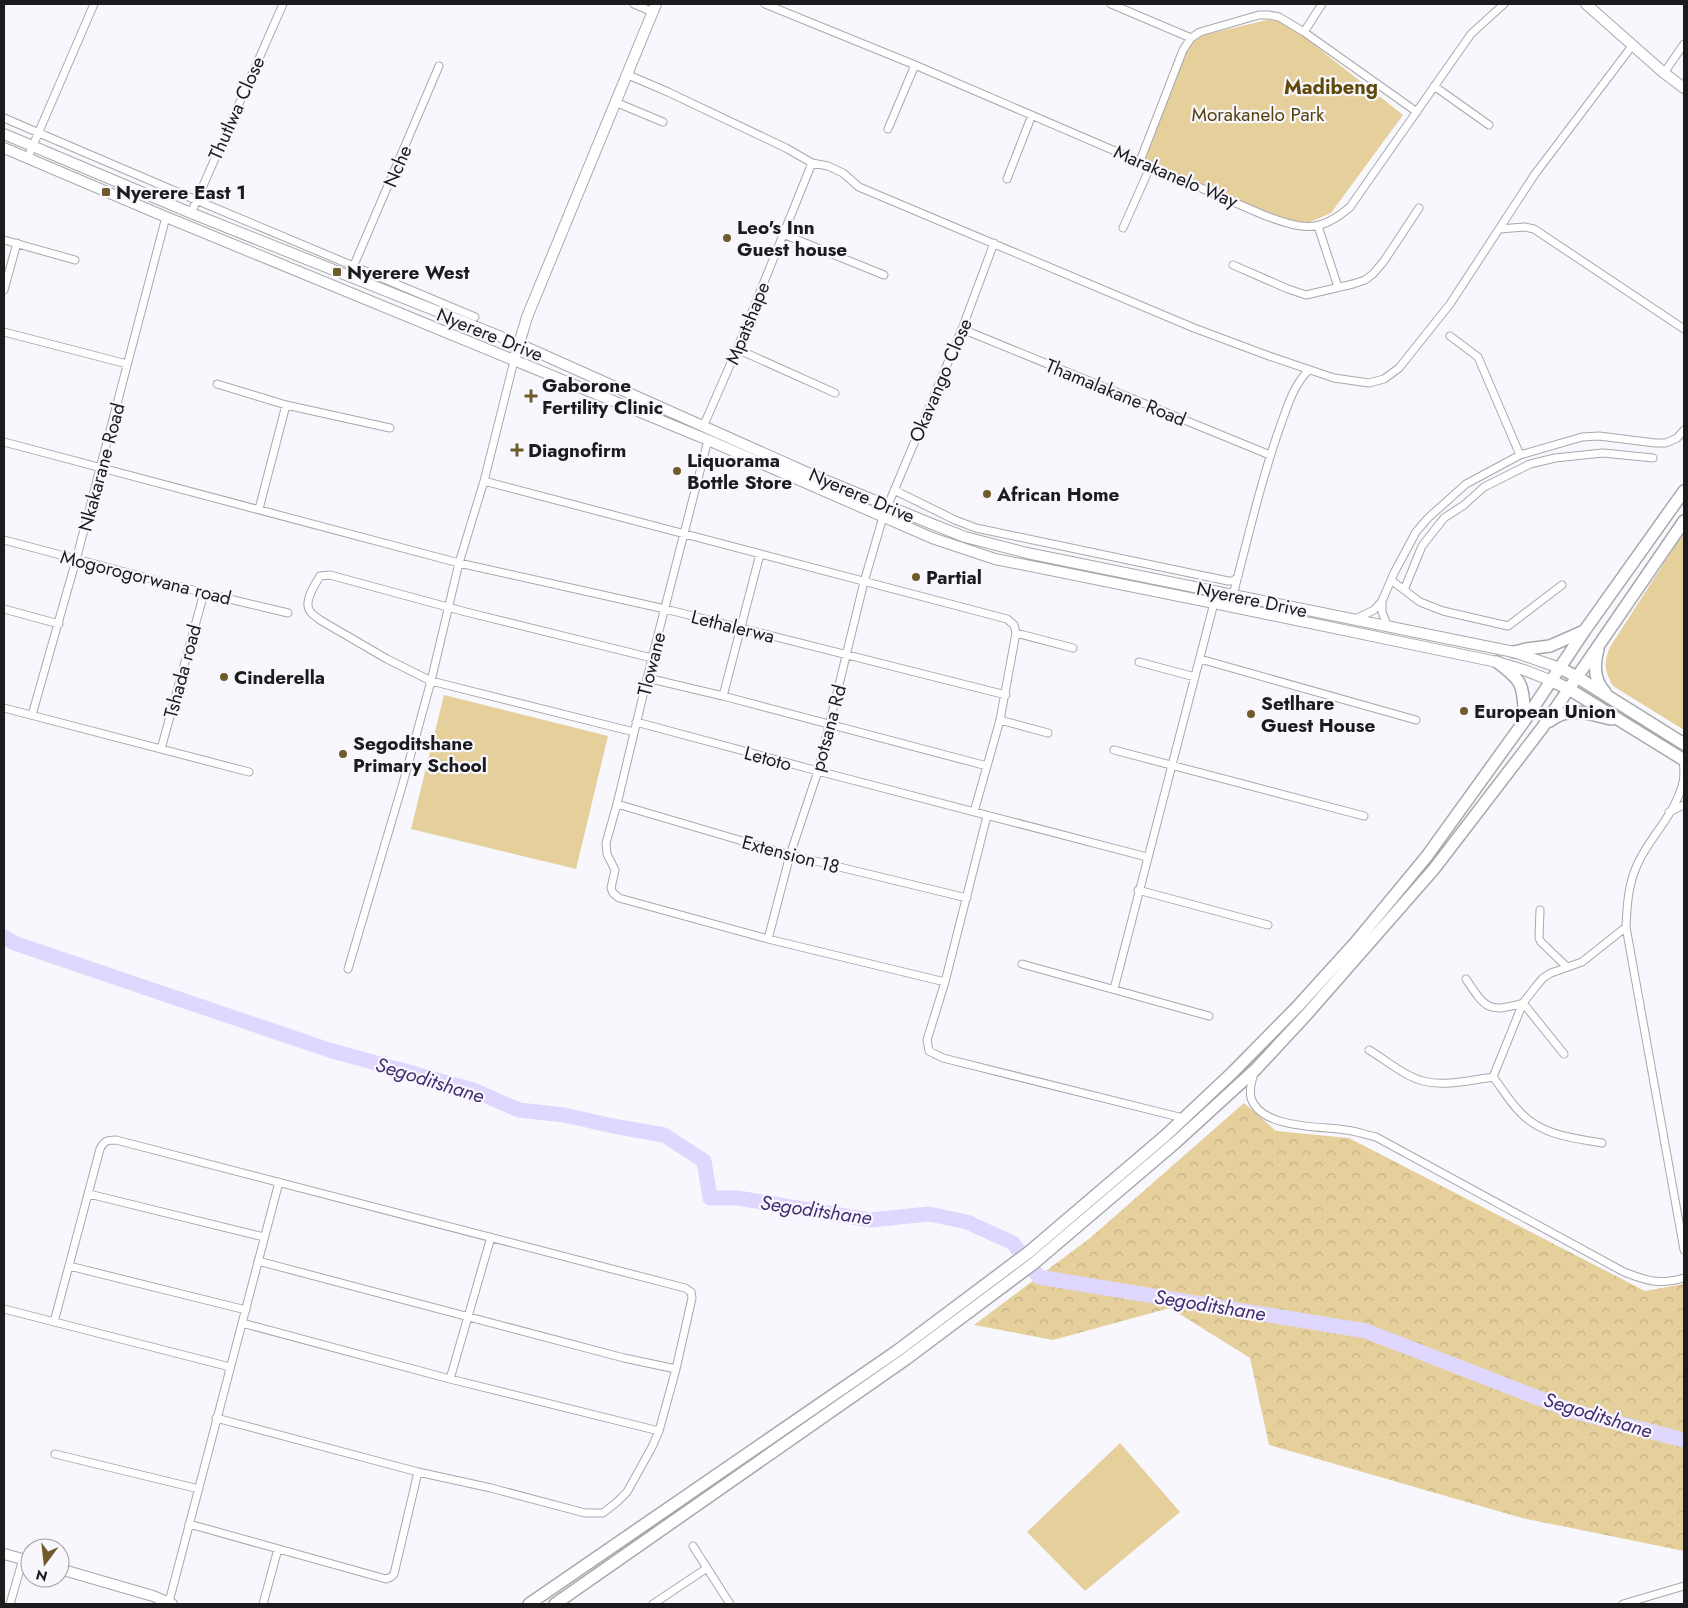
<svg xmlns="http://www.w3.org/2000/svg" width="1688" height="1608" font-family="Jost,sans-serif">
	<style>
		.green { fill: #e5cf9b }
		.forest { fill: url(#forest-crowns) }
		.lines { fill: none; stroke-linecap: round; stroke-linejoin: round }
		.river { stroke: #dfd7fd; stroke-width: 15 }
		.street-casing { stroke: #a9a8ad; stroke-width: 9 }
		.secondary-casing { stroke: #a9a8ad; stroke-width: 12 }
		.primary-casing { stroke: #a9a8ad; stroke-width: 14 }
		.street { stroke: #fff; stroke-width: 7 }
		.secondary { stroke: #fff; stroke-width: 10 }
		.primary { stroke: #fff; stroke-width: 11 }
		.poi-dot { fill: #6f5b2a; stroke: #f8f7fd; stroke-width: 2 }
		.labels { text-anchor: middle; stroke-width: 4.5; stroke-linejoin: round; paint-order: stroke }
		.street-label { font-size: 19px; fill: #1c1c1e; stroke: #f8f7fd }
		.park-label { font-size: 19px; fill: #54410e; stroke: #f8f7fd }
		.poi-label { font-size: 19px; font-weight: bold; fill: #1c1c1e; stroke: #f8f7fd; text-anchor: start }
		.neighbourhood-label { font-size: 20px; font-weight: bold; fill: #5f490b; stroke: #f8f7fd }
		.water-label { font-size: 20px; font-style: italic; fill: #442c73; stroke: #f8f7fd }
	</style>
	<defs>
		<pattern id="forest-crowns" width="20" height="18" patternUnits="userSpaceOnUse" patternTransform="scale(1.25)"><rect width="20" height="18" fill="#e5cf9b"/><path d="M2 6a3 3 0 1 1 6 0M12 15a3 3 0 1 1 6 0" fill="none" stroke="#c4b185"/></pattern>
	</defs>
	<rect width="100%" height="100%" fill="#f8f7fd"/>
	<path class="green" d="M1279,17L1403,115L1331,213L1310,222L1293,225L1140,161L1191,38Z
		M1684,532V730L1613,686C1605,671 1603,664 1610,647Z
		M444,695L608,736L576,869L411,829Z
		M1120,1443L1180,1512L1085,1591L1027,1532Z"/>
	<path class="forest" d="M1244,1103L1276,1131L1349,1138L1645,1291L1683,1284L1684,1292V1551L1522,1518L1269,1445L1250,1358L1170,1308L1053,1340L974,1325L1090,1238Z"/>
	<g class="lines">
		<path class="river" d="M4,937L14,943L329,1050L473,1090L519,1110L564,1115L613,1126L664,1135L704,1161L710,1198H738L870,1220L929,1214L967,1222L1013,1243L1039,1277L1366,1331L1572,1411L1684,1440"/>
		<defs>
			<path id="street" d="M634,4L653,12
				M765,4L915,65L1266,216C1303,229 1319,234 1350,207L1471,34L1504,4
				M1111,4L1191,38
				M1304,32L1322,4
				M1664,73L1684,44
				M626,74L668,92L786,148L812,163L828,166L843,173L859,187L1194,328L1269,356L1334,378L1369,383L1384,379L1399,368L1450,304L1535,174L1632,46
				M1434,86L1489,125
				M615,102L663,122
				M4,118L196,200L475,317
				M888,129L915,65
				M28,157L94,4
				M1140,161L1183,50L1191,38L1200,32L1259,15H1269L1279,17L1304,32L1417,112
				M1007,179L1032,115
				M191,213L283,4
				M1318,226L1338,287
				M1123,228L1151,165
				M1500,229L1524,227L1534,229L1684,329
				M783,234L884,275
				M4,240L75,260
				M354,265L439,66
				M1233,265L1288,289L1306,295L1353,284L1365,280L1373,274L1384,261L1419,208
				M4,290L17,243
				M962,329L1270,455
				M4,332L127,364
				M1450,336L1478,357L1520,455
				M737,349L835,393
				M217,384L286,405L390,428
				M703,427L737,349L812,163
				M708,440L652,658L617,804L606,843L607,854L615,870L611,888L613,893L619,898L768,939L945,982
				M4,442L459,563L665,609L1006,695
				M484,481C659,526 833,574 1007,619L1014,625L1016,633L1000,720L974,812
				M894,490L955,520L976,528L1228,581H1233L1238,577
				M259,509L286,405
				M4,540L204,593L288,613
				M1391,580L1420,602L1443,611L1508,626L1562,585
				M1404,590L1422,546L1444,518L1464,505L1484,487L1530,464L1555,458L1603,453L1653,458
				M1233,595C1248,538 1261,480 1281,424C1288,405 1294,384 1309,370
				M1382,601V612L1388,627
				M4,609L59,624
				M1353,620L1374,610L1382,601L1394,573L1416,532L1428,518L1466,484L1520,455L1582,437L1599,436L1655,443H1666L1677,438L1684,430
				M1016,633L1073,648
				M1200,659L1416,720
				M1139,662L1195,677
				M647,678L723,696L987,766
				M723,696L760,554
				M4,708L249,772
				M32,715L76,560L166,217
				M1000,720L1048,733
				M636,722L818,771L1147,857
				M634,732L431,681L387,659L320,620C317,617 312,615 310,611C303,602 315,584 320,576L330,575L466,612L652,658
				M161,749L204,593
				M1114,750L1364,816
				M1683,759C1684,768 1685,778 1682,786C1674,815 1650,837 1638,863C1628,884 1627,905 1626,927L1684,1250
				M617,804L790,855L967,898
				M1669,812L1684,805
				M987,816L945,982L927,1040L929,1051L943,1058L1183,1118
				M1138,890L1268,925
				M1540,910L1539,938L1541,942L1566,966
				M768,939L790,855L818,771L864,582L883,517L962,329L994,243
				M1022,964L1209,1016
				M348,969L403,783L431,681L459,563L484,481L514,361
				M1466,979C1486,1009 1488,1013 1523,1003L1564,1054
				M1114,989L1214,603
				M1369,1050C1386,1060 1404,1076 1423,1081C1445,1087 1471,1080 1493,1077
				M1255,1071C1252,1079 1249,1089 1251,1098C1261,1129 1320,1126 1346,1130C1356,1131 1366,1135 1376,1137L1624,1272C1647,1281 1659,1285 1684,1278
				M1493,1077L1523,1003L1537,985L1543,978L1551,973L1582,962L1626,927
				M1493,1077C1502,1088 1509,1101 1519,1111C1540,1135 1572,1138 1602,1143
				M89,1194L264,1237
				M69,1266L246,1310
				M4,1309L230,1367
				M54,1322L100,1149C104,1141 107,1140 116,1140L685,1288L691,1292L692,1298L676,1369L624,1358L258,1261
				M242,1323L450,1379L659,1431
				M450,1379L491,1237
				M55,1454L199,1489
				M418,1472L491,1488L585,1513H603L617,1502L627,1492L652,1447L659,1431L676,1369
				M189,1524L386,1579L391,1577L394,1574L418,1472L216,1418
				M693,1546L730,1604
				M169,1602L279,1182
				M10,1604L23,1559
				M263,1604L278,1549
				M653,1604L707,1568
				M1623,1604L1684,1586"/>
			<path id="secondary" d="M1586,4L1664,73L1684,88
				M4,134L191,213L519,344L808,473L932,524L965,537L1027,553L1514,652L1560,668
				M4,148L166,217L708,440L932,538L995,559L1214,603L1497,662L1524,670L1552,681
				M514,361L527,317L656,4
				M4,1554L30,1561
				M60,1569L153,1596L172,1604"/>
			<path id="primary" d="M1598,649C1594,664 1593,680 1605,692
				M1514,652L1526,649L1550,646L1584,631
				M1497,662C1526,683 1522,686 1525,720
				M1560,668L1577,677L1684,744
				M1552,681L1569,689L1684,760
				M1550,721C1569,706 1589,714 1611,719
				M529,1604L897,1351L1029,1252L1165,1136L1233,1072L1298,1006L1356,942L1427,856L1525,720L1585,630L1684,491
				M555,1604L906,1359L1033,1264L1175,1143L1256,1069L1307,1014L1434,869L1542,728L1684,521"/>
		</defs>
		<use href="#street" class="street-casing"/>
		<use href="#secondary" class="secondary-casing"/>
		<use href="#primary" class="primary-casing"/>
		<use href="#street" class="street"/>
		<use href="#secondary" class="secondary"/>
		<use href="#primary" class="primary"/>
	</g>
	<g class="poi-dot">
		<rect x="101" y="187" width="10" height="10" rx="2.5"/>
		<circle cx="727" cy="238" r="5"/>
		<rect x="332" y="267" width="10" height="10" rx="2.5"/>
		<path d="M528.5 388.5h5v5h5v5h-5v5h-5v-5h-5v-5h5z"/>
		<path d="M514.5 442.5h5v5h5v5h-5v5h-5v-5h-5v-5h5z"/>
		<circle cx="677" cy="471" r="5"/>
		<circle cx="987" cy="494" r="5"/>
		<circle cx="916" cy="577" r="5"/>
		<circle cx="224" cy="677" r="5"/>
		<circle cx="1464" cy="711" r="5"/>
		<circle cx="1251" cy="714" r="5"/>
		<circle cx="343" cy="754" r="5"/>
	</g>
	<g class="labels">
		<g class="street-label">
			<text transform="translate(236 108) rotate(-66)" y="7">Thutlwa Close</text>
			<text transform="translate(397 166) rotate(-67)" y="7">Nche</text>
			<text transform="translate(1176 176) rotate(23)" y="7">Marakanelo Way</text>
			<text transform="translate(747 323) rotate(-68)" y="7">Mpatshape</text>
			<text transform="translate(490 334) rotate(22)" y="7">Nyerere Drive</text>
			<text transform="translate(940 380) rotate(-67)" y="7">Okavango Close</text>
			<text transform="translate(1116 392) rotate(22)" y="7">Thamalakane Road</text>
			<text transform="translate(101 467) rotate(-75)" y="7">Nkakarane Road</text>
			<text transform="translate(862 495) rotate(23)" y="7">Nyerere Drive</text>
			<text transform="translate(146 577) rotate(14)" y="7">Mogorogorwana road</text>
			<text transform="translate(1252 599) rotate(12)" y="7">Nyerere Drive</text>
			<text transform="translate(733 626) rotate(14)" y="7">Lethalerwa</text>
			<text transform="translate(651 664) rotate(-76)" y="7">Tlowane</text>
			<text transform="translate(182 671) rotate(-75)" y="7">Tshada road</text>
			<text transform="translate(828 728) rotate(-75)" y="7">potsana Rd</text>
			<text transform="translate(768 758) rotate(15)" y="7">Letoto</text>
			<text transform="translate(791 854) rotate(15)" y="7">Extension 18</text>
		</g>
		<g class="park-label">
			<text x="1258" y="121">Morakanelo Park</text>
		</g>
		<g class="poi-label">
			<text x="116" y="199">Nyerere East 1</text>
			<text x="737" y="234">Leo's Inn<tspan x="737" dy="22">Guest house</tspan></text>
			<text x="347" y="279">Nyerere West</text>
			<text x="542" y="392">Gaborone<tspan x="542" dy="22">Fertility Clinic</tspan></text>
			<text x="528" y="457">Diagnofirm</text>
			<text x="687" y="467">Liquorama<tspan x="687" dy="22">Bottle Store</tspan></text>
			<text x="997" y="501">African Home</text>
			<text x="926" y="584">Partial</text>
			<text x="234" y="684">Cinderella</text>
			<text x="1261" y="710">Setlhare<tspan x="1261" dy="22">Guest House</tspan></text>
			<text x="1474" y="718">European Union</text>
			<text x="353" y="750">Segoditshane<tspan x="353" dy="22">Primary School</tspan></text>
		</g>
		<g class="neighbourhood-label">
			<text x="1331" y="94">Madibeng</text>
		</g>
		<g class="water-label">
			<text transform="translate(430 1080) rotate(17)" y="7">Segoditshane</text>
			<text transform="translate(816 1210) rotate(8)" y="7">Segoditshane</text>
			<text transform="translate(1210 1305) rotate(9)" y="7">Segoditshane</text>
			<text transform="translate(1598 1415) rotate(17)" y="7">Segoditshane</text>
		</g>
	</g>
	<rect width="1688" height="1608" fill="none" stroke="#1c1c1e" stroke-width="10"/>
	<g transform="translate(45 1563) rotate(195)"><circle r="24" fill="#f8f7fd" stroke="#a09fa4"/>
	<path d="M0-4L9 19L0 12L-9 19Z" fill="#6f5b2a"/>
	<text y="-8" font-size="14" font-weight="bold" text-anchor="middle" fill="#1c1c1e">N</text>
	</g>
</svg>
